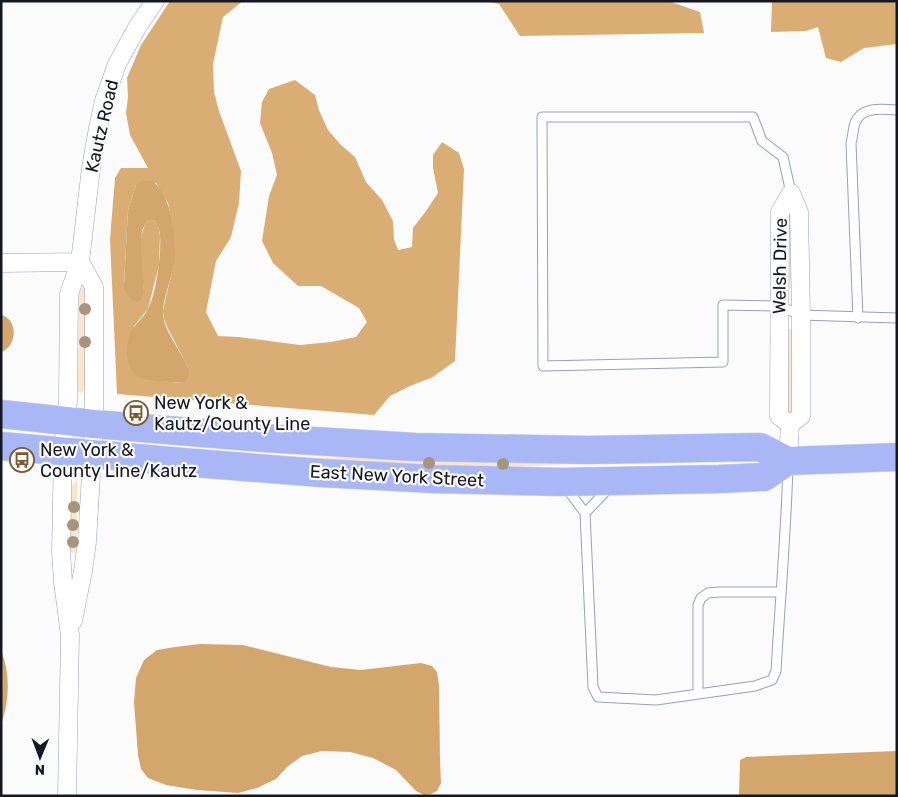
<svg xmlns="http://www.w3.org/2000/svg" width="898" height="797" font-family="Rubik,sans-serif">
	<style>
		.green { fill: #fce5ca }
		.forest { fill: #daad74; fill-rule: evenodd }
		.water { fill: #d3a66e }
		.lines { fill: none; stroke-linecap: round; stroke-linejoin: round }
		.lane-casing { stroke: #97a0be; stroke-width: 11 }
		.street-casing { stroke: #97a0be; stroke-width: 19 }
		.primary-casing { stroke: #d5d5d7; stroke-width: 29 }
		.lane { stroke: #fff; stroke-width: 9 }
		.street { stroke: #fff; stroke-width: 18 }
		.primary { stroke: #aab7f7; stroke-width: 28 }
		.tree { fill: #a5957c }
		.labels { text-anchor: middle; stroke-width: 4.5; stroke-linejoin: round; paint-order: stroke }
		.street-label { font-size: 18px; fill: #151823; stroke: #fbfbfb }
		.poi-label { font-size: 18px; fill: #151823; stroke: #fbfbfb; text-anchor: start }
	</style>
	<rect width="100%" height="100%" fill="#fbfbfb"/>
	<path class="green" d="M789,221H792L793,289L788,287V224Z
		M83,287L89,289L87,388L81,393L78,392L79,291Z
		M790,329L794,330V413L788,414V330Z
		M409,457L596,463L476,469L297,458Z
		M77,479V548L75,553L71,552L69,549L71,487Z"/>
	<path class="forest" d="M243,1L223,17L213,64L214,92L219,111L241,171L239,203L231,237L216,261L206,312L218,336L238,337L300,345L331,342L356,337L367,322L359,308L321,286H298L273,263L262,241L269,196L277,175L272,153L260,123L262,102L269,89L295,80L315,95L319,110L328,130L340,144L355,157L366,182L382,200L393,221L394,239L398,250L412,247L413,228L426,211L438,193L433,168V155L442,142L459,153L464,169L455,361L433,377L410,386L390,396L374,415L117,394L110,239L115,178L121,168H148L130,135L126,113L128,97L127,78L141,45L170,1ZM156,183L168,203L173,226L174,264L165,301L163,311L164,319L169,331L188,367L183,383L149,380L134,326L148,309L159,265L160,236L158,225L154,220H148C135,237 142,272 144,292L124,285L128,210L136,185Z
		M483,1H668L700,12L704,33L520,36L499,4Z
		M772,1H897V44L864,48L841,62L826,58L818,27L806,31L771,32Z"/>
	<path class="water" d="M150,180C172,191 178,243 174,265C171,279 164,297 163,310C162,326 175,343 182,356C185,361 189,367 189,374C188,378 186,381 183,383C167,381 142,384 132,371C129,367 128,361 127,356C127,349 127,341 130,334C134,324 143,319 148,309C155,296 159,267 160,253C160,241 162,229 154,220H148L142,230L141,246L144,292L141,300L137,302C128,299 126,294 124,285L128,210L136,185L142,181Z
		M1,315C19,319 17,347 1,352Z
		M200,644L243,645L331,667L361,670L421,663L432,666L437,672L439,685L440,761L441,783L437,791L431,794L424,795L416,791L396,770L373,758L350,752L322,751L302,756L287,767L276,779L257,788L238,793L197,790L166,785L148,778L141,769L138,755L134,702L136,678L144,660L157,650L175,647Z
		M1,651C11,673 9,703 1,725Z
		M897,751V796H739L740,760L746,757Z"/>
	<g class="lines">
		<defs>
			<path id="lane" d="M791,193L783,157L762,141L753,117H542L543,366L723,362V305L779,306L801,315L897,318
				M858,318L851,143C853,136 853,129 855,123C861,106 882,109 897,110
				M565,486L585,513L593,687L598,697L656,700L755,686L772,680L776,671C780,602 786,534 788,466
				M585,513L611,486
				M698,694V605L701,598L708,593L720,592H780"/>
			<path id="street" d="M1,263L80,262
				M790,424L779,416L780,212L791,193
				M790,424L801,416V315L799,212L791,193
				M788,461L790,424
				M73,621L83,571L87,542L94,424V287L80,262
				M67,796L70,635L63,582L61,552L63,452L68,400L69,294L80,262L91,168L98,128L104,101L117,64L138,26L155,1"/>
			<path id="primary" d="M1,414L94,424L263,438L415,447L588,450L760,447L788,461L897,457
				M1,446L182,462L321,473L433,479L562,482L719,479L764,477L788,461"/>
		</defs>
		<use href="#lane" class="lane-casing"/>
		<use href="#street" class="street-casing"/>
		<use href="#primary" class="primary-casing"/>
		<use href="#lane" class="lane"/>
		<use href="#street" class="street"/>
		<use href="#primary" class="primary"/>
	</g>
	<g class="tree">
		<circle cx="85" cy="309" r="6"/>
		<circle cx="85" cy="342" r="6"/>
		<circle cx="429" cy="463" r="6"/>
		<circle cx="503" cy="464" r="6"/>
		<circle cx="74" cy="507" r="6"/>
		<circle cx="73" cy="525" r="6"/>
		<circle cx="73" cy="542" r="6"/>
	</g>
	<defs>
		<symbol id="bus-ring" viewBox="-11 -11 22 22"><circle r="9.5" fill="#fbfbfb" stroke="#7b5b31" stroke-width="1.5"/><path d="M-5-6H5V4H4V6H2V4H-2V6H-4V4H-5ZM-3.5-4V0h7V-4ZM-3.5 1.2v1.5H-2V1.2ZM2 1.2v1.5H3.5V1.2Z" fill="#7b5b31"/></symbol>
	</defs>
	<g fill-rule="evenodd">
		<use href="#bus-ring" x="122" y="399" width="28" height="28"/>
		<use href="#bus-ring" x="8" y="446" width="28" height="28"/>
	</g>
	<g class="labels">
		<g class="street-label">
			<text transform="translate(102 126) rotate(-77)" y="6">Kautz Road</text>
			<text transform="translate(780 266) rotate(-89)" y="6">Welsh Drive</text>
			<text transform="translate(397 476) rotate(3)" y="6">East New York Street</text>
		</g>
		<g class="poi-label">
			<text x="154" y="409">New York &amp;<tspan x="154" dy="21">Kautz/County Line</tspan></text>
			<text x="40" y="456">New York &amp;<tspan x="40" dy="21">County Line/Kautz</tspan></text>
		</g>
	</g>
	<rect width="898" height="797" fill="none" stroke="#151823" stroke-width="5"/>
	<g transform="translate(40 757) rotate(181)" stroke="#fbfbfb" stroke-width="4" paint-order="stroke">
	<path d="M0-4L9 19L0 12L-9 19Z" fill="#151823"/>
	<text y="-8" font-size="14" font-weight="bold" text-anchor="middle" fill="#151823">N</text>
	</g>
</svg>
